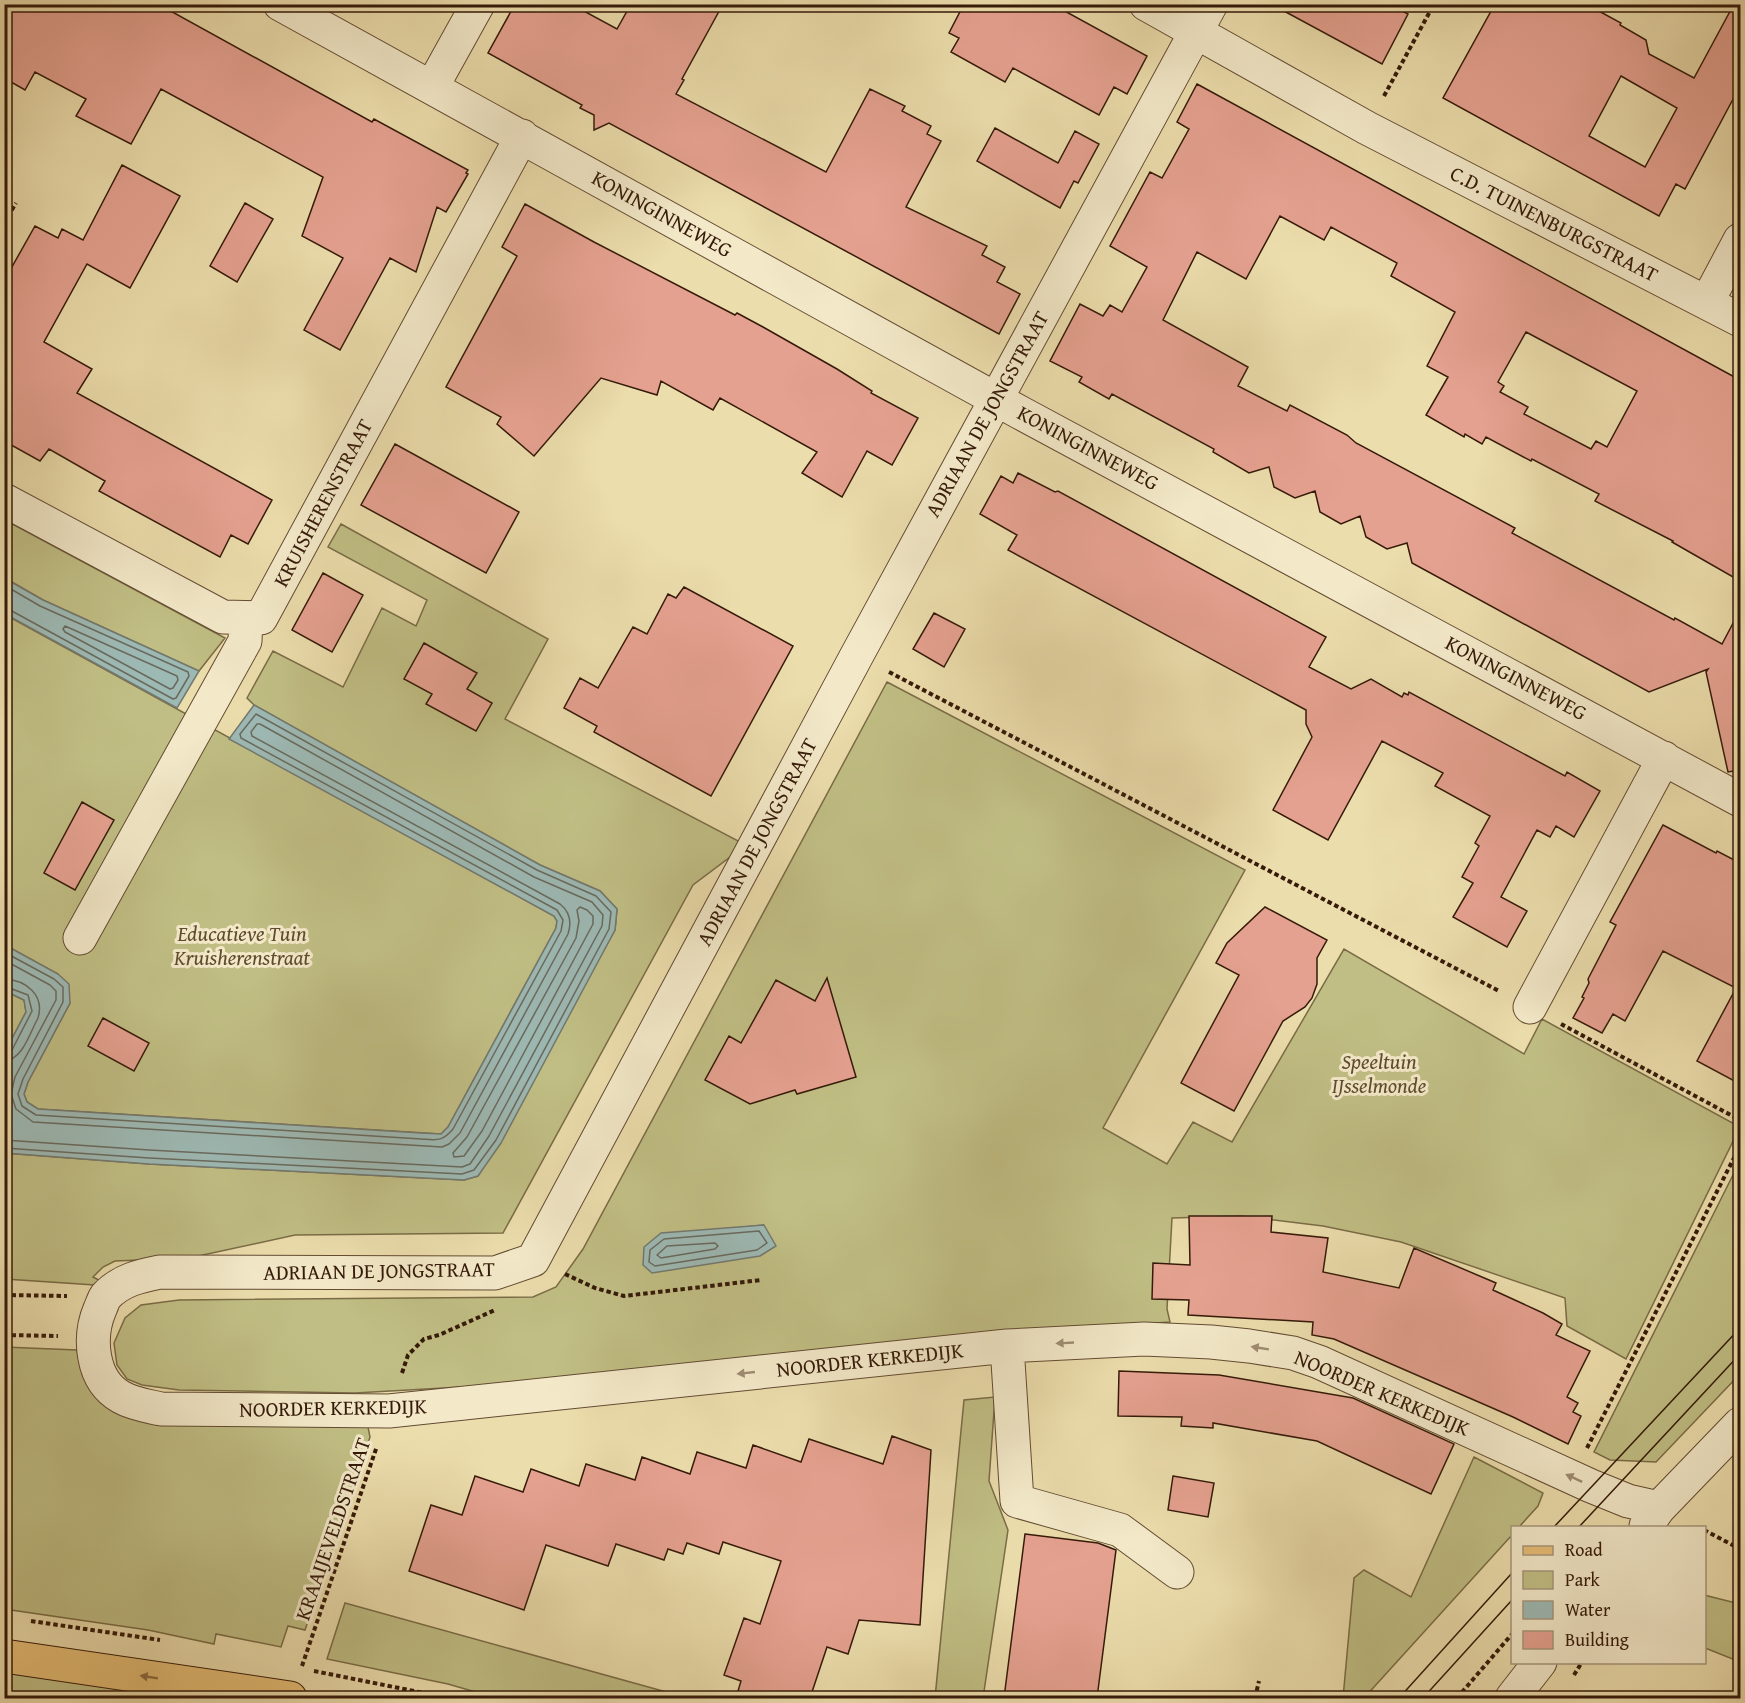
<svg xmlns="http://www.w3.org/2000/svg" width="1745" height="1703" font-family="'Gentium Book Plus',serif">
	<style>
		.green { fill: #c0be84; stroke: #7a6c46; stroke-width: 1.5; fill-rule: evenodd }
		.water { fill: #9db9b4; stroke: #737970; stroke-width: 1.5 }
		.lines { fill: none; stroke-linecap: round; stroke-linejoin: round }
		.shore { stroke: #696a5e; stroke-width: 1.5 }
		.building { fill: #e5a190; stroke: #351a09; stroke-width: 1.5; fill-rule: evenodd }
		.minor-casing { stroke: #634b32; stroke-width: 35 }
		.major-casing { stroke: #351a09; stroke-width: 35 }
		.path { stroke: #351a09; stroke-width: 4; stroke-dasharray: 4.5 3; stroke-linecap: butt }
		.minor { stroke: #f3e9c9; stroke-width: 33 }
		.major { stroke: #e6be76; stroke-width: 33 }
		.tram { stroke: #351a09; stroke-width: 1.5 }
		.oneway { fill: #9e8c73 }
		.oneway2 { fill: #8e6c40 }
		.labels { text-anchor: middle; stroke-width: 6; stroke-linejoin: round; paint-order: stroke }
		.street-label { font-size: 21px; fill: #351a09; stroke: #f3e9c9 }
		.park-label { font-size: 21px; font-style: italic; fill: #5f4b2e; stroke: #f3e9c9 }
	</style>
	<rect width="100%" height="100%" fill="#ecddac"/>
	<filter id="stains"><feTurbulence type="fractalNoise" baseFrequency=".00333" numOctaves="4"/><feColorMatrix values="0 0 0 0 .2 0 0 0 0 .09 0 0 0 0 .02 0 0 0 .5 -.17"/></filter>
	<radialGradient id="worn" r=".72"><stop offset=".6" stop-color="#630" stop-opacity="0"/><stop offset="1" stop-color="#630" stop-opacity=".3"/></radialGradient>
	<path class="green" d="M5,520L225,638L199,671L43,600L5,578Z
		M341,524L548,639L505,719L746,845L693,885L503,1233L295,1235L189,1258L115,1261L103,1267L93,1277L110,1286L5,1279L4,1153L149,1164L464,1180L478,1176L615,930L617,909L600,891L540,865L254,705L247,698L273,651L343,687L382,608L416,626L427,600L328,547Z
		M4,614L554,916L557,921L556,928L448,1127L441,1134L38,1109L27,1102L24,1094L28,1082L70,1003L58,974L5,945Z
		M887,682L1245,870L1103,1128L1167,1164L1193,1122L1232,1142L1344,949L1524,1054L1542,1019L1740,1127L1626,1359L1567,1326L1565,1298L1401,1242L1323,1226L1241,1216L1172,1218L1167,1309L1170,1322L1065,1329L479,1386L355,1393L179,1390L142,1385L127,1379L117,1365L114,1343L125,1318L141,1305L179,1300L533,1297L556,1287L583,1249ZM764,1225L643,1265L725,1229Z
		M5,991L24,1000L26,1012L5,1052Z
		M1740,1161V1374L1656,1462L1610,1460L1594,1452Z
		M4,1347L77,1350L83,1377L107,1406L360,1425L368,1427L370,1437L305,1630L288,1626L281,1647L216,1634L214,1644L148,1630L11,1610L5,1605Z
		M995,1397L989,1481L1008,1530L983,1698H935L964,1400Z
		M1474,1457L1543,1493L1538,1506L1519,1527L1512,1528V1535L1364,1698H1343L1354,1578L1364,1570L1411,1597Z
		M1704,1595L1740,1604V1662L1705,1648Z
		M345,1603L688,1698H496L448,1684L327,1659Z
		M5,1670L206,1698H5Z"/>
	<path class="water" d="M4,578L43,600L199,671L177,708L5,614Z
		M254,705L540,865L600,891L617,909L615,930L501,1143L478,1176L464,1180L149,1164L5,1153V1052L26,1012L24,1000L5,991V945L58,974L69,984L70,1003L28,1082L24,1094L27,1102L38,1109L421,1133L441,1134L448,1127L556,928L557,921L554,916L229,739Z
		M764,1225L776,1246L760,1256L652,1273L643,1265L644,1247L661,1233Z"/>
	<g class="lines">
		<path class="shore" d="M4,585L40,606L188,672L189,676L176,698L173,699L10,610H4
			M65,626L177,676L178,680L173,688L170,689L65,632L63,629Z
			M580,907L587,910L593,916V924L482,1131L464,1156L454,1157L453,1153L467,1137L576,938L579,921L577,910Z
			M4,952L54,979L63,987V1002L23,1079L18,1094L22,1106L36,1115L421,1139C437,1140 442,1142 453,1129L561,931L563,920L557,910L241,738L240,734L256,714L537,870L596,896L611,912L609,929L496,1140L474,1170L462,1174L149,1158L4,1148
			M4,960L50,985L56,991V1000L15,1077L11,1094L16,1109L33,1122L442,1147L449,1144L460,1133L568,934C572,922 570,912 560,904L252,736L251,732L257,724H260L534,877L592,902L603,915L602,926L489,1136L470,1164L462,1167L149,1150L4,1140
			M4,979C26,980 45,995 38,1018C30,1032 23,1060 4,1061
			M4,986L28,995L32,1011L12,1050L4,1053
			M759,1231L767,1243L757,1250L655,1266L649,1262L650,1250L664,1239Z
			M715,1243L718,1246L715,1249L661,1258L657,1255L667,1246Z"/>
	</g>
	<path class="building" d="M4,4H158L372,122L374,119L468,170L466,173L468,174L446,212L437,207L416,272L390,258L340,350L304,330L343,258L302,236L323,177L161,89L131,144L76,116L86,99L35,72L25,90L4,78Z
		M515,4H571L617,29L631,4H723L682,79L684,80L676,94L826,172L870,89L905,106L902,111L931,126L927,134L941,141L906,207L987,246L982,255L1005,267L997,282L1020,294L999,334L609,123L594,130V115L580,108L582,105L488,53Z
		M964,4H1052L1147,56L1127,94L1114,87L1099,115L1013,68L1005,82L951,52L959,38L949,33Z
		M1271,4H1389L1408,14L1382,64Z
		M1495,4H1586L1621,23L1620,25L1646,40L1649,54L1694,78L1734,4H1740V86L1685,189L1676,184L1659,216L1443,98ZM1621,76L1677,108L1645,167L1589,136Z
		M1197,84L1740,380V581L1672,542L1673,541L1595,501L1599,494L1532,459L1531,461L1486,437L1482,444L1465,434L1464,437L1426,415L1448,377L1427,366L1455,312L1391,276L1397,263L1331,227L1324,240L1280,216L1246,279L1197,252L1163,320L1248,367L1238,386L1287,411L1290,405L1347,435L1356,443L1515,528L1512,533L1674,620L1675,618L1722,644L1740,610V770L1728,772L1706,672L1708,669L1649,692L1412,563L1407,543L1387,549L1366,537L1360,516L1341,524L1320,512L1315,491L1295,498L1274,487L1269,467L1249,473L1213,452L1214,449L1112,394L1109,399L1079,382L1082,377L1050,361L1080,304L1103,316L1110,305L1122,312L1147,267L1110,246L1150,172L1162,178L1189,129L1177,122ZM1526,332L1637,391L1607,447L1596,441L1591,449L1524,414L1528,407L1500,392L1504,386L1498,382Z
		M995,128L1058,163L1075,131L1099,144L1078,183L1074,181L1060,208L977,161Z
		M122,165L180,196L130,288L87,264L44,342L92,369L77,393L272,500L248,544L231,535L220,557L99,491L105,481L49,449L40,461L4,441V281L35,226L58,238L62,229L83,240Z
		M245,203L273,219L237,282L210,266Z
		M525,204L594,242L735,315L737,313L763,327L837,369L872,391L871,393L918,418L892,465L867,451L842,497L802,473L817,452L720,398L713,410L661,381L657,395L601,378L534,456L497,424L501,417L446,387L517,256L502,247Z
		M395,444L519,512L486,573L361,505Z
		M1018,473L1055,492L1058,491L1326,637L1309,667L1351,689L1371,679L1402,697L1404,693L1408,695L1409,692L1565,776L1567,772L1600,791L1574,837L1556,826L1550,837L1537,830L1501,897L1527,911L1507,947L1453,917L1473,883L1462,877L1479,846L1475,843L1490,816L1435,786L1443,773L1382,741L1328,840L1273,810L1312,737L1306,724V710L1008,550L1017,535L980,514L1001,476L1013,483Z
		M323,573L363,595L332,652L292,630Z
		M684,587L793,646L711,796L594,732L597,726L564,708L580,678L598,688L633,627L647,634L668,594L676,598Z
		M934,613L965,629L944,667L913,649Z
		M424,643L477,673L467,689L492,703L476,731L426,704L432,694L404,679Z
		M82,802L114,820L75,890L44,873Z
		M1663,825L1716,853L1717,851L1740,863V1084L1697,1061L1736,988L1663,951L1625,1021L1613,1014L1602,1033L1573,1018L1584,998L1582,997L1589,983L1588,979L1616,925L1610,922Z
		M1265,907L1327,940L1317,958V984L1312,998L1305,1007L1283,1021L1234,1111L1181,1083L1239,975L1216,963L1227,943Z
		M827,978L856,1077L797,1094L795,1090L750,1104L705,1080L729,1036L741,1043L776,980L815,1001Z
		M103,1018L149,1043L134,1071L88,1046Z
		M1189,1216H1272L1271,1232L1328,1238L1323,1272L1399,1288L1414,1248L1496,1283L1493,1290L1543,1313L1562,1324L1556,1335L1590,1351L1567,1397L1578,1403L1573,1412L1581,1416L1568,1444L1513,1417L1334,1339L1312,1335L1313,1322L1188,1315L1189,1300L1152,1299L1153,1263L1190,1265Z
		M1119,1371L1219,1375L1353,1398L1454,1444L1431,1494L1317,1441L1213,1423V1428L1181,1426L1182,1417L1118,1416Z
		M892,1436L931,1450L920,1625L859,1620L848,1654L827,1647L810,1698H760L738,1691L741,1681L724,1675L744,1618L760,1624L781,1561L723,1542L719,1554L687,1543L683,1554L668,1549L664,1560L616,1544L608,1566L546,1545L524,1610L409,1571L431,1505L462,1515L475,1476L523,1492L531,1469L579,1486L586,1464L635,1480L642,1457L690,1474L697,1452L746,1468L753,1445L801,1462L809,1439L883,1464Z
		M1173,1476L1214,1483L1208,1517L1168,1510Z
		M1025,1534L1098,1543L1116,1550L1097,1698H1004Z"/>
	<g class="lines">
		<defs>
			<path id="minor" d="M280,4L1021,413L1740,800
				M1146,4L1367,128L1740,320
				M1211,4L857,655L533,1260L495,1273L160,1272C140,1276 121,1280 106,1296C103,1300 102,1305 100,1309C88,1337 91,1380 121,1397C133,1404 148,1406 161,1409L389,1411L1007,1346L1144,1339L1211,1342L1249,1346L1293,1353L1319,1362L1591,1486L1628,1501L1659,1508
				M432,87L478,4
				M1707,302L1740,240
				M4,500L223,617L261,618L522,136
				M80,938L245,641L246,618
				M1530,1007L1664,758
				M1007,1346L1017,1501L1120,1530L1177,1572
				M1646,1526L1659,1508L1740,1424
				M1512,1698L1540,1662"/>
			<path id="major" d="M4,1656L290,1698"/>
		</defs>
		<use href="#minor" class="minor-casing"/>
		<use href="#major" class="major-casing"/>
		<path class="path" d="M1384,96L1434,4
			M4,223L16,203
			M889,672L1499,991
			M1561,1024L1740,1120
			M565,1274L595,1288L624,1296L761,1280
			M4,1295L67,1296
			M4,1335L58,1336
			M402,1373L408,1355L424,1339L439,1335L495,1310
			M1587,1448L1740,1146
			M1704,1530L1740,1549
			M31,1621L160,1640
			M302,1666L377,1446
			M314,1671L449,1698
			M1574,1675L1582,1662
			M1255,1698L1259,1681
			M1457,1698L1512,1634"/>
		<use href="#minor" class="minor"/>
		<use href="#major" class="major"/>
		<path class="tram" d="M1553,1528L1740,1328
			M1578,1528L1740,1354
			M1399,1698L1512,1573
			M1423,1698L1512,1600"/>
	</g>
	<defs><path id="oneway-solid" d="M-6-.8H1V-3.2L6.5 0L1 3.2V.8H-6Z" transform="scale(1.5)"/></defs>
	<g class="oneway">
		<use href="#oneway-solid" transform="translate(1065 1343) rotate(177)"/>
		<use href="#oneway-solid" transform="translate(1260 1348) rotate(-171)"/>
		<use href="#oneway-solid" transform="translate(746 1373) rotate(174)"/>
		<use href="#oneway-solid" transform="translate(1574 1478) rotate(-155)"/>
	</g>
	<use class="oneway2" href="#oneway-solid" transform="translate(149 1677) rotate(-171)"/>
	<g class="labels">
		<g class="street-label">
			<text transform="translate(662 214) rotate(29)" y="7">KONINGINNEWEG</text>
			<text transform="translate(1554 224) rotate(27)" y="7">C.D. TUINENBURGSTRAAT</text>
			<text transform="translate(987 414) rotate(-61)" y="7">ADRIAAN DE JONGSTRAAT</text>
			<text transform="translate(1088 448) rotate(28)" y="7">KONINGINNEWEG</text>
			<text transform="translate(323 503) rotate(-62)" y="7">KRUISHERENSTRAAT</text>
			<text transform="translate(1516 678) rotate(28)" y="7">KONINGINNEWEG</text>
			<text transform="translate(757 842) rotate(-62)" y="7">ADRIAAN DE JONGSTRAAT</text>
			<text transform="translate(379 1271) rotate(-1)" y="7">ADRIAAN DE JONGSTRAAT</text>
			<text transform="translate(870 1360) rotate(-6)" y="7">NOORDER KERKEDIJK</text>
			<text transform="translate(1382 1393) rotate(23)" y="7">NOORDER KERKEDIJK</text>
			<text transform="translate(333 1408) rotate(-1)" y="7">NOORDER KERKEDIJK</text>
			<text transform="translate(333 1529) rotate(-71)" y="7">KRAAIJEVELDSTRAAT</text>
		</g>
		<g class="park-label">
			<text x="242" y="941">Educatieve Tuin<tspan x="242" dy="24">Kruisherenstraat</tspan></text>
			<text x="1379" y="1069">Speeltuin<tspan x="1379" dy="24">IJsselmonde</tspan></text>
		</g>
	</g>
	<rect width="1745" height="1703" fill="none" stroke="#ecddac" stroke-width="24"/>
	<rect x="6" y="6" width="1733" height="1691" fill="none" stroke="#351a09" stroke-width="3"/>
	<rect x="12" y="12" width="1721" height="1679" fill="none" stroke="#351a09" stroke-width="1.5"/>
	<rect x="1511" y="1526" width="195" height="138" fill="#f3e9c9" stroke="#a7967c" stroke-width="1.5"/>
	<rect x="1523" y="1546" width="30" height="9" fill="#e6be76" stroke="#a7967c" stroke-width="1.5"/>
	<text x="1565" y="1556" font-size="18" fill="#351a09">Road</text>
	<rect x="1523" y="1571" width="30" height="18" fill="#c0be84" stroke="#a7967c" stroke-width="1.5"/>
	<text x="1565" y="1586" font-size="18" fill="#351a09">Park</text>
	<rect x="1523" y="1601" width="30" height="18" fill="#9db9b4" stroke="#a7967c" stroke-width="1.5"/>
	<text x="1565" y="1616" font-size="18" fill="#351a09">Water</text>
	<rect x="1523" y="1631" width="30" height="18" fill="#e5a190" stroke="#a7967c" stroke-width="1.5"/>
	<text x="1565" y="1646" font-size="18" fill="#351a09">Building</text>
	<rect width="100%" height="100%" filter="url(#stains)"/>
	<rect width="100%" height="100%" fill="url(#worn)"/>
</svg>
